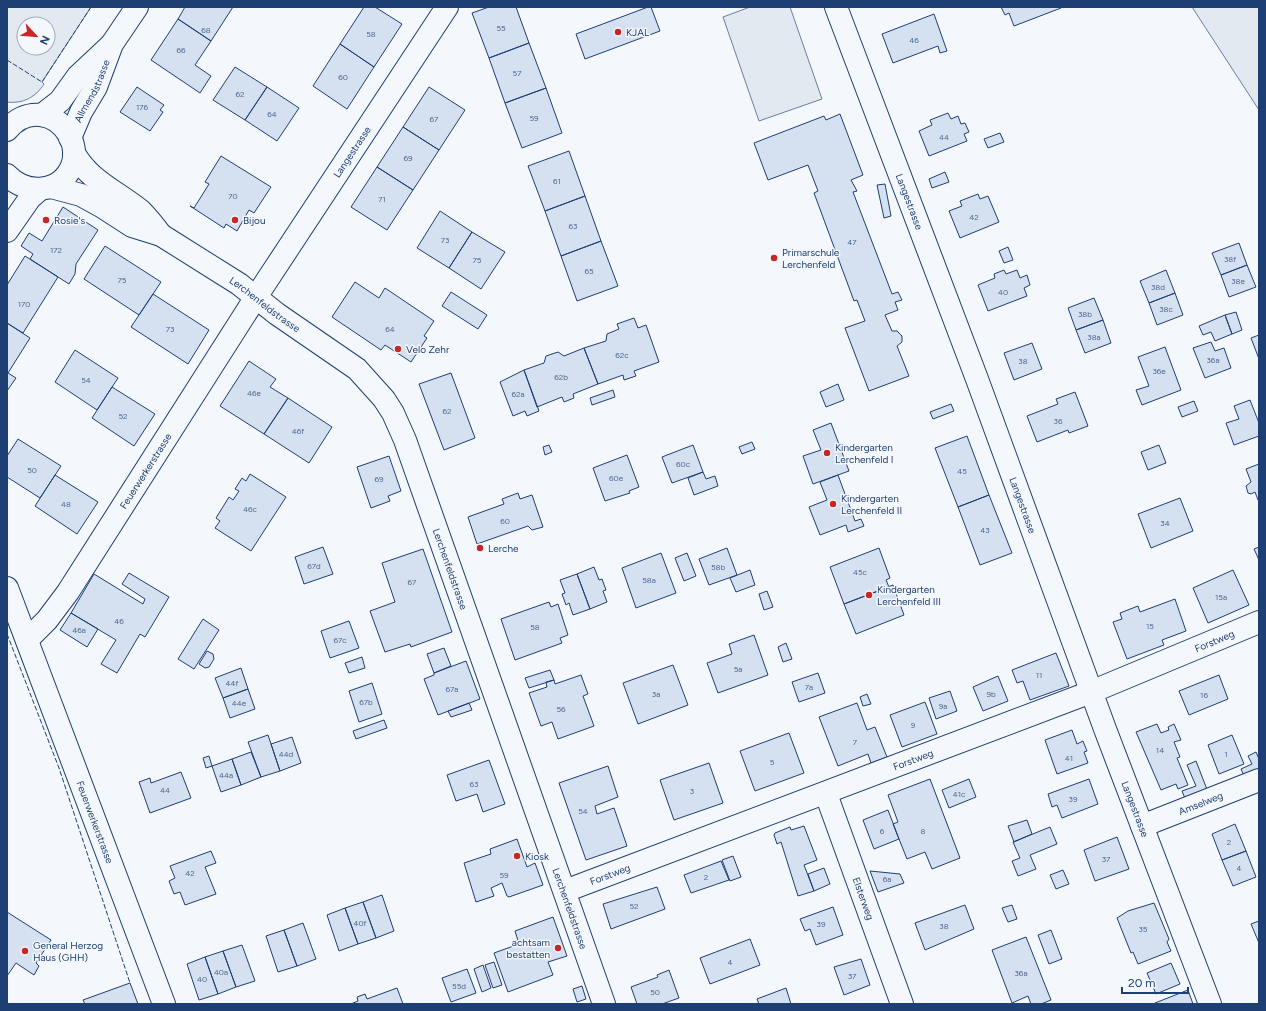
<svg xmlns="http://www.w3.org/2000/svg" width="1266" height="1011" font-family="Figtree,sans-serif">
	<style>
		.green { fill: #e3e9f0; stroke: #687fa3; fill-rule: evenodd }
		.building { fill: #d5e0f0; stroke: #1d3f73 }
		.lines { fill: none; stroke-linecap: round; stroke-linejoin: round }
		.minor-casing { stroke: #1d3f73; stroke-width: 24 }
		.major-casing { stroke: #1d3f73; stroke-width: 24 }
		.minor { stroke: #f4f7fb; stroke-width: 22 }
		.major { stroke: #f4f7fb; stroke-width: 22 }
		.fence { stroke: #1d3f73; stroke-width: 1; stroke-dasharray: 5 2; stroke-linecap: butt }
		.poi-dot { fill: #c62828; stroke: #f4f7fb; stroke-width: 1.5 }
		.labels { text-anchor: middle; stroke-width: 3; stroke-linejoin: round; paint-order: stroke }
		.number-label { font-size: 8px; fill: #4b6792 }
		.poi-label { font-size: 10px; fill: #1d3f73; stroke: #f4f7fb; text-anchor: start }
		.street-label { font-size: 10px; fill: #1d3f73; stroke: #f4f7fb }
	</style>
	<rect width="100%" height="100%" fill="#f4f7fb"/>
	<path class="green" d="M7,7H91L42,82L44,84C36,97 23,104 7,102ZM24,24H48V48H24Z
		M750,7H790L822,99L759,121L723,17Z
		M1192,7H1259V110Z"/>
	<path class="building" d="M185,7H233L211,41L178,19Z
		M364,7H375L402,24L374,67L340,44Z
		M489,7H516L529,43L489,58L472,13Z
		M648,7H651L660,31L585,59L576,34Z
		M1001,7H1060L1061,8L1014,26L1009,13L1005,15Z
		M934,14L947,51L940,53L938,46L893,63L882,34Z
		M178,19L211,41L195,65L211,76L200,93L151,60Z
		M529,43L546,88L505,103L489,58Z
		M340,44L374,67L347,109L313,86Z
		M235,67L267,87L245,120L213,100Z
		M137,87L164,105L160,110L163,112L150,131L120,112Z
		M267,87L299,108L277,141L245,120Z
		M429,87L465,110L439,150L403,127Z
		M546,88L562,133L522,148L505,103Z
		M948,113L951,119L958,116L961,124L965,123L969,132L964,134L967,141L929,156L919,131L932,125L930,120Z
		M840,114L863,175L851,180L857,191L853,192L892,294L898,292L902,300L895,302L898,310L885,315L892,331H897L902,336V342L897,346L909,376L869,391L845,328L865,321L857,300L854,301L814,193L818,191L808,165L768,180L754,143L824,116L826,120Z
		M403,127L439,150L413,190L377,167Z
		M1000,133L1004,142L988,148L984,139Z
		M569,151L585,196L545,211L528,166Z
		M221,156L271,187L254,213L249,210L237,231L226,224L224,228L190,206L194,208L209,184L205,182Z
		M377,167L413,190L387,230L351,207Z
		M945,172L949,182L932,188L929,179Z
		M885,184L891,216L884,218L877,185Z
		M978,194L980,199L988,196L999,222L960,238L949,211L962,206L960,201Z
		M585,196L601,241L561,256L545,211Z
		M63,207L98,230L76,264L75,274L69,284L30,259L33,254L21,246L29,233L42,241Z
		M440,211L472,232L449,268L417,248Z
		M472,232L505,252L481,289L449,268Z
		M601,241L618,286L577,301L561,256Z
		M1239,243L1247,265L1221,275L1212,253Z
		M105,246L161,282L139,315L84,279Z
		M1008,247L1013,260L1004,263L999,251Z
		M25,256L58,277L23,333L7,323V285Z
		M1247,265L1256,287L1229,297L1221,275Z
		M1004,270L1006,274L1017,270L1020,278L1027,275L1030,285L1024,288L1027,296L988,311L978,285L995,278L994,274Z
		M1166,270L1175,293L1149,303L1140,281Z
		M355,282L379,298L385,288L434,321L424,336L427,338L411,362L385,345L381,350L332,317Z
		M451,292L487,315L478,329L442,306Z
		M1175,293L1183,315L1157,325L1149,303Z
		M153,294L209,330L188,364L131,327Z
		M1094,298L1103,320L1076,330L1068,308Z
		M1236,312L1242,330L1232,334L1225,315Z
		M1225,315L1232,334L1215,341L1211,332L1203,335L1199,326Z
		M634,318L638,328L646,325L659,362L634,371L636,376L624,380L623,375L598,384L584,348L606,341L607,334L619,329L617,324Z
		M1103,320L1111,343L1085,353L1076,330Z
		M7,323L30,338L8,373L16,378L7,391Z
		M1259,335V359L1251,338Z
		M1211,342L1215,351L1224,348L1231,368L1205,378L1193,348Z
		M1032,343L1042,369L1014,380L1004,353Z
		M1165,347L1181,390L1142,405L1136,390L1149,386L1138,357Z
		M584,348L598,384L573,394L574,398L564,402L562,397L537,407L524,370L544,363L546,356L558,352L564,356Z
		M75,350L118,378L97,410L55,382Z
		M249,361L276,379L270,387L288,398L264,434L220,406Z
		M524,370L539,411L527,416L525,411L513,416L500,382Z
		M451,373L475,438L444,450L419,384Z
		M838,384L844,400L826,407L820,392Z
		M112,387L155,414L134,446L92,418Z
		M613,390L615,397L592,405L590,398Z
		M1075,392L1088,426L1069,433L1068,430L1037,442L1027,416L1058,404L1056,399Z
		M288,398L332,427L309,463L264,434Z
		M1250,400L1259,423V436L1234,445L1226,423L1239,419L1234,406Z
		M1194,401L1198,411L1182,417L1178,407Z
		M951,404L954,411L933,419L930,412Z
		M831,423L849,471L813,484L803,456L821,450L813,430Z
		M967,436L989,495L958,507L935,448Z
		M18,439L61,466L40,498L7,477V456Z
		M752,442L755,449L742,454L739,447Z
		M549,445L552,452L545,455L543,447Z
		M693,445L703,472L672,483L662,457Z
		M1159,445L1166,463L1148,470L1141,452Z
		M627,455L639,487L629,491L630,493L605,501L593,468Z
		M389,456L401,491L388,496L390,501L371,508L357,467Z
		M1259,464V500H1258L1255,492L1251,494L1248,493L1246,486L1251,482L1246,469Z
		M703,472L706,479L715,476L718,486L694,495L688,478Z
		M250,474L286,497L251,551L215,528L220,521L216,518L229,497L233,500L239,491L235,489L242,478L246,481Z
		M55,475L98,502L77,534L35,506Z
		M838,475L855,521L861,519L864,526L848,532L846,525L820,535L809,507L827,500L820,482Z
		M518,493L520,499L532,495L543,527L532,530L528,526L477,544L468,517L504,504L502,499Z
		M989,495L1012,553L980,565L958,507Z
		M1180,498L1193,531L1151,548L1138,514Z
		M323,547L333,574L304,584L295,557Z
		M1259,547V560L1254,549Z
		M727,548L737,575L709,585L699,559Z
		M879,548L890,578L886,580L889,587L844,604L830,567Z
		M423,549L452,632L411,647L410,644L385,652L370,611L395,602L382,563Z
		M661,553L676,593L636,608L622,568Z
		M687,553L696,576L684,581L675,558Z
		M594,567L599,580L602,579L606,590L603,591L607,602L590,609L577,574Z
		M750,570L755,585L736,592L730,578Z
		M1233,570L1249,605L1208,623L1193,588Z
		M129,573L169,597L145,637L140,634L117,673L101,664L116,640L71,613L94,574L143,604L145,599L122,584Z
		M577,574L590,609L573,615L569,603L566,605L562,594L565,593L560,580Z
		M893,585L904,615L856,634L844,604Z
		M767,591L773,607L764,610L759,594Z
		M1175,599L1186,631L1162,640L1164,645L1127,659L1113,622L1122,619L1120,613L1138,606L1140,612Z
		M549,602L551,607L558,604L568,635L560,638L562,643L515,660L501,619Z
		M71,613L98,629L87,647L60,630Z
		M203,619L219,630L194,669L178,659Z
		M349,621L359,648L330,658L321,631Z
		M754,635L768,675L718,693L707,663L732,654L729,644Z
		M786,643L792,659L783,662L778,647Z
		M444,648L451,666L434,673L427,654Z
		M207,651L213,654L214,659L209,667L205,668L199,664Z
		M1056,653L1069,686L1030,700L1023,681L1017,683L1012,670Z
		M362,657L365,668L349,673L345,663Z
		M466,661L480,699L438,715L424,679L434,675V673Z
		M673,665L688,705L638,724L623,683Z
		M241,668L248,689L223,698L215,678Z
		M550,670L554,680L529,688L525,678Z
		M818,673L825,693L799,702L792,682Z
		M581,675L588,694L583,696L594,726L558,739L552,722L541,726L529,693L547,687L546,682L554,680L555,684Z
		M1219,675L1228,699L1189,715L1179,691Z
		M998,676L1008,701L983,711L973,687Z
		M372,683L382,714L359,722L349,691Z
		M248,689L255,709L230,718L223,698Z
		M950,691L957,711L936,719L929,698Z
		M867,694L871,704L863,706L860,697Z
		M925,702L937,734L902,747L890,715Z
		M469,703L472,710L451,717L448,711Z
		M857,703L867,730L875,727L887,757L871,763L868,754L838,766L819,717Z
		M384,720L387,728L356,739L353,731Z
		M1157,724L1161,733L1169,730L1168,727L1174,724L1181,740L1174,742L1180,757L1177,758L1188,785L1178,789L1176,784L1161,790L1136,732Z
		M1072,730L1077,744L1083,741L1087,751L1084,752L1088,763L1057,774L1045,740Z
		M789,733L804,773L755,791L740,751Z
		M268,735L280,771L261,777L248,742Z
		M1232,735L1244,764L1219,774L1208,745Z
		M292,737L301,763L280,771L271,744Z
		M251,752L261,777L241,785L232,759Z
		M1256,752L1259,759V771L1245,778L1241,769L1252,764L1248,756Z
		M209,756L212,766L206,768L203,758Z
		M232,759L241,785L221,792L212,766Z
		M489,760L505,804L483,812L477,794L456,801L447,775Z
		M1196,761L1208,792L1186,801L1182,791L1196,786L1187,765Z
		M709,763L723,803L674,820L660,780Z
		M608,766L618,797L595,806L597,814L614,808L627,846L586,860L559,783Z
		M181,772L191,798L150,813L139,782L150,778L151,783Z
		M930,779L960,858L932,869L925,852L907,859L893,824L898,822L888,795Z
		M969,779L976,797L949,808L942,790Z
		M1089,779L1098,804L1062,818L1057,805L1052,807L1048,794Z
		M888,810L899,839L874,849L863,820Z
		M1027,820L1032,834L1014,842L1008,826Z
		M1235,824L1246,851L1222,860L1212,834Z
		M804,826L817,860L804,865L814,891L798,896L781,842L777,844L774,835L775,833L790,827L791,830Z
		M1050,827L1057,844L1030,855L1036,869L1018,876L1012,861L1020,858L1013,842Z
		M1117,837L1129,869L1095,881L1084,850Z
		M517,839L527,867L535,863L543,885L509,897L507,896L502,883L491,888L494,896L476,902L464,863L491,854L490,849Z
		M211,851L216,863L205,867L216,894L185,905L180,892L174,894L169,881L175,878L170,866Z
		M1246,851L1256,877L1233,886L1222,860Z
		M733,856L741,877L730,881L722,860Z
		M721,861L729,880L691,893L684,875Z
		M824,868L830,884L814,891L808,874Z
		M1063,870L1069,884L1056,889L1050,875Z
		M870,871L900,874L904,883L878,892Z
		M657,887L665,909L611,929L603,904Z
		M382,895L394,931L376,938L363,902Z
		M363,902L376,938L358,944L345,908Z
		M1154,903L1169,939L1167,942L1171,951L1138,964L1133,952L1131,953L1117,918L1128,911Z
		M965,905L974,929L925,950L915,923Z
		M1012,905L1017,919L1008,922L1002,908Z
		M833,907L843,935L816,945L810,929L805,931L800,919Z
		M345,908L358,944L339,951L327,915Z
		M7,912L51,940L36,963L39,966L34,975L16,963L7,976Z
		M553,917L567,956L548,962L553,975L508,992L494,953L519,944L515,931Z
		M1259,921V943L1251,924Z
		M303,923L316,959L297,966L284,930Z
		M284,930L297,966L278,972L266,936Z
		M1051,930L1062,959L1049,964L1038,935Z
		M1026,937L1051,1000L1041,1004H1031L1028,996L1012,1003L992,950Z
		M750,939L760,965L710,984L700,958Z
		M242,945L255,981L236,987L223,951Z
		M223,951L236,987L218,994L205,957Z
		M205,957L218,994L199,1000L187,964Z
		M861,959L870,985L844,995L834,967Z
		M494,962L502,985L493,988L485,965Z
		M1171,963L1180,984L1156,994L1147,973Z
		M483,965L491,988L482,992L474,969Z
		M467,969L476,993L451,1002L442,978Z
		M669,970L679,998L662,1004H637L631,987L658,977L657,975Z
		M130,983L138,1004H85L83,1000Z
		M582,986L586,999L577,1002L573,989Z
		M397,988L403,1004H351L358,1001L357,997L365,994L367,999Z
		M786,988L791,1004H759L757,999Z
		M1188,990L1193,1004H1156L1155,1003Z"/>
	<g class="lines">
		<defs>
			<g id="minor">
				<path id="s1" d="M836,7L977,379L1105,729L1210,1004"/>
				<path d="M74,153C89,181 118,192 141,211C148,218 155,227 161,235"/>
				<path id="s2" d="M51,187L81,195L101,206L132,226L161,235L239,284L277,314L357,369L384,399L393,413L405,440L604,1004"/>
				<path id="s3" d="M7,588L164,1004"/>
				<path id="s4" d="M27,640L47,620L68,592L256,297L447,7"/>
				<path id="s5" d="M826,794L902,1004"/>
				<path id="s6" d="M1142,826L1259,780"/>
				<path id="s7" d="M565,891L1091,692L1259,622"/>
			</g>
			<g id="major">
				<path d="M42,115L60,101L78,76L110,46"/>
				<path d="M7,130C15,120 27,113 41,115C64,118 80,144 72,166C60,194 26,195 7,175"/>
				<path id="s8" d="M70,138L81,112L96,87L112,44L137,7"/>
				<path d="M7,231L30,198L39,190"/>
			</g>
		</defs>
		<use href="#minor" class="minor-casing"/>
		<use href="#major" class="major-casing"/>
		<use href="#minor" class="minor"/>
		<use href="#major" class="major"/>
		<path class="fence" d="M7,60L42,82L91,7
			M7,634L59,768L130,983"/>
	</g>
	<g class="poi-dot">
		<circle cx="618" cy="32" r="4"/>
		<circle cx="46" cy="220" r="4"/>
		<circle cx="235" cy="220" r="4"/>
		<circle cx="774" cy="258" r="4"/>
		<circle cx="398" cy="349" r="4"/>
		<circle cx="827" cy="453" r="4"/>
		<circle cx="833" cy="504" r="4"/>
		<circle cx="480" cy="548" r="4"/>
		<circle cx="869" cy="595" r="4"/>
		<circle cx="517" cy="856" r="4"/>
		<circle cx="558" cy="948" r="4"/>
		<circle cx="25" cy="951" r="4"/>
	</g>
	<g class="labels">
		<g class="number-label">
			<text x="501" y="31">55</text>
			<text x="206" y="33">68</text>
			<text x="371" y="37">58</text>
			<text x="914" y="43">46</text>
			<text x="181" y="53">66</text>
			<text x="517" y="76">57</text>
			<text x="343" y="80">60</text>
			<text x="240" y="97">62</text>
			<text x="142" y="110">176</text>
			<text x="272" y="117">64</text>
			<text x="534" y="121">59</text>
			<text x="434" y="122">67</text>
			<text x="944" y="140">44</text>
			<text x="408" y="161">69</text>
			<text x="557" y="184">61</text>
			<text x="233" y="199">70</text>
			<text x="382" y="202">71</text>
			<text x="974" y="220">42</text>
			<text x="573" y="229">63</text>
			<text x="445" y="243">73</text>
			<text x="852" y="245">47</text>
			<text x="56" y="253">172</text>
			<text x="1230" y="262">38f</text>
			<text x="477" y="263">75</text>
			<text x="589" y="274">65</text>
			<text x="122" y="283">75</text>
			<text x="1238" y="284">38e</text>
			<text x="1158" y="290">38d</text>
			<text x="1003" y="295">40</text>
			<text x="24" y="307">170</text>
			<text x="1166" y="312">38c</text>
			<text x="1085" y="317">38b</text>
			<text x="170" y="332">73</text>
			<text x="390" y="332">64</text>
			<text x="1094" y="340">38a</text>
			<text x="622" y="358">62c</text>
			<text x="1213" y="363">36a</text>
			<text x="1023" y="364">38</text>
			<text x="1159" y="374">36e</text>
			<text x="561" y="380">62b</text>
			<text x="86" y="383">54</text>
			<text x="254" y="396">46e</text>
			<text x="518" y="397">62a</text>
			<text x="447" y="414">62</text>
			<text x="123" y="419">52</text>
			<text x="1058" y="424">36</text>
			<text x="298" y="434">46f</text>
			<text x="683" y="467">60c</text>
			<text x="32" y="473">50</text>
			<text x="962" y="474">45</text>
			<text x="616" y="481">60e</text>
			<text x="379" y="482">69</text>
			<text x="66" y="507">48</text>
			<text x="250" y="512">46c</text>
			<text x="505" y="524">60</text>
			<text x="1165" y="526">34</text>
			<text x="985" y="533">43</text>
			<text x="314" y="569">67d</text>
			<text x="718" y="570">58b</text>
			<text x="860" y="575">45c</text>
			<text x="649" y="583">58a</text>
			<text x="412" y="585">67</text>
			<text x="1221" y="600">15a</text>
			<text x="119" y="624">46</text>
			<text x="1150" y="629">15</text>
			<text x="535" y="630">58</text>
			<text x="79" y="633">46a</text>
			<text x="340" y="643">67c</text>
			<text x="738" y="672">5a</text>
			<text x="1039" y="678">11</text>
			<text x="232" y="686">44f</text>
			<text x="809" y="690">7a</text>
			<text x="452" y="692">67a</text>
			<text x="656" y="697">3a</text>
			<text x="991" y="697">9b</text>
			<text x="1204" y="698">16</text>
			<text x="366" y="705">67b</text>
			<text x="239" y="706">44e</text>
			<text x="943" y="709">9a</text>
			<text x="561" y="712">56</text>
			<text x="913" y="728">9</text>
			<text x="855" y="745">7</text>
			<text x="1160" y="753">14</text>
			<text x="286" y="757">44d</text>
			<text x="1226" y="757">1</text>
			<text x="1069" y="761">41</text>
			<text x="772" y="765">5</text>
			<text x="226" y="778">44a</text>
			<text x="474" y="787">63</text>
			<text x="165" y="793">44</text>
			<text x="692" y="794">3</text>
			<text x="959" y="797">41c</text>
			<text x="1073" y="802">39</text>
			<text x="583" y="814">54</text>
			<text x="882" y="834">6</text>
			<text x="923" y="834">8</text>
			<text x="1229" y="845">2</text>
			<text x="1106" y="862">37</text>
			<text x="1239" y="871">4</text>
			<text x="190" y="876">42</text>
			<text x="504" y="878">59</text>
			<text x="706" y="880">2</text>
			<text x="887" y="882">6a</text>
			<text x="634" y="909">52</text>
			<text x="360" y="926">40f</text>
			<text x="821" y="927">39</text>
			<text x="944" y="929">38</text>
			<text x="1143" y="932">35</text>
			<text x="730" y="965">4</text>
			<text x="221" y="975">40a</text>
			<text x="1021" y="976">36a</text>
			<text x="852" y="979">37</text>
			<text x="202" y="982">40</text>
			<text x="459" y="989">55d</text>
			<text x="655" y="995">50</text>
		</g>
		<g class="poi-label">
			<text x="626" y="36">KJAL</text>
			<text x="54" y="224">Rosie's</text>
			<text x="243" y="224">Bijou</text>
			<text x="782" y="256">Primarschule<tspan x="782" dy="12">Lerchenfeld</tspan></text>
			<text x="406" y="353">Velo Zehr</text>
			<text x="835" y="451">Kindergarten<tspan x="835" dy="12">Lerchenfeld I</tspan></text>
			<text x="841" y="502">Kindergarten<tspan x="841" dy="12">Lerchenfeld II</tspan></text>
			<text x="488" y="552">Lerche</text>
			<text x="877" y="593">Kindergarten<tspan x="877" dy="12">Lerchenfeld III</tspan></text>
			<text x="525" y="860">Kiosk</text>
			<text x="550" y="946" text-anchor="end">achtsam<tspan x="550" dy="12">bestatten</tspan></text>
			<text x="33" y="949">General Herzog<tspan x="33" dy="12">Haus (GHH)</tspan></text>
		</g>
		<g class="street-label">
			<text dy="4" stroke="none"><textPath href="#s8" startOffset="52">Allmendstrasse</textPath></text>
			<text dy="4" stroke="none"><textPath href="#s4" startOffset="587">Langestrasse</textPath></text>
			<text dy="4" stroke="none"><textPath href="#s1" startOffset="208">Langestrasse</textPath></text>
			<text dy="4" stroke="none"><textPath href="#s2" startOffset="246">Lerchenfeldstrasse</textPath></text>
			<text dy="4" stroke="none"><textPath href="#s4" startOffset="207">Feuerwerkerstrasse</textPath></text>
			<text dy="4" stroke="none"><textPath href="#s1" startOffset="532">Langestrasse</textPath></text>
			<text dy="4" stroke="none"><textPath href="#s2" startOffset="582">Lerchenfeldstrasse</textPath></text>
			<text dy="4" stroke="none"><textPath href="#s7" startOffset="696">Forstweg</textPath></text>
			<text dy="4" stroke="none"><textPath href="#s7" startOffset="372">Forstweg</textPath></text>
			<text dy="4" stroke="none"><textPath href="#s6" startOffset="63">Amselweg</textPath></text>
			<text dy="4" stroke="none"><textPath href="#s1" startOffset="856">Langestrasse</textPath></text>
			<text dy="4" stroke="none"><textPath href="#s3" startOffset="250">Feuerwerkerstrasse</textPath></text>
			<text dy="4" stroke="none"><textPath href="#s7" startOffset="48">Forstweg</textPath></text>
			<text dy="4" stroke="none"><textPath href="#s5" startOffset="111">Elsterweg</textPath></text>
			<text dy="4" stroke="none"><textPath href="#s2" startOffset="942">Lerchenfeldstrasse</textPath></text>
		</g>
	</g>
	<rect width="1266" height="1011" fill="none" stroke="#1d3f73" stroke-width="16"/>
	<g transform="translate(36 36) rotate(116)"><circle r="19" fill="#f4f7fb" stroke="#9eadc5"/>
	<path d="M0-3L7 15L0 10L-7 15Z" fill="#c62828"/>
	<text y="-6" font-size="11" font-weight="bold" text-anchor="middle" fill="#1d3f73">N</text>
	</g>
	<path d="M1122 987v6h66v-6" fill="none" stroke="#1d3f73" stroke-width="2"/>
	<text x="1128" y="987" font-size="12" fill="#1d3f73" stroke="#f4f7fb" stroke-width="3" paint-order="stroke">20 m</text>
</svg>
